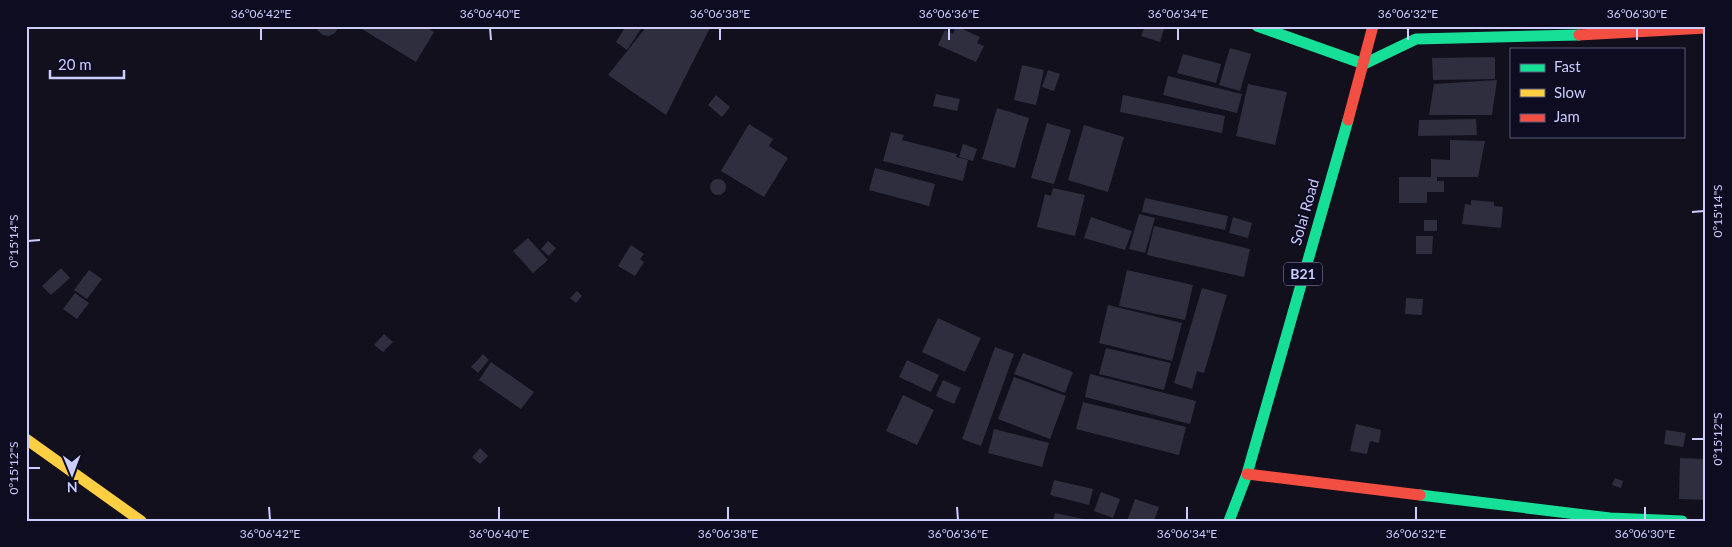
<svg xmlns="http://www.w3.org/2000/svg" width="1732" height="547" font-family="Lato,sans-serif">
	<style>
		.building { fill: #2e2e3e }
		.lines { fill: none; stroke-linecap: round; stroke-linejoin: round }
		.fast { stroke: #16e098; stroke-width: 11 }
		.slow { stroke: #ffcf43; stroke-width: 11 }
		.jam { stroke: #f24e42; stroke-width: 11 }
		.ticks { fill: none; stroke: #cbccff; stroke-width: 2 }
		.labels { text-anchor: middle; stroke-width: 4; stroke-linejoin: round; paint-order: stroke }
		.shield { fill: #0d0c20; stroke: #9292bc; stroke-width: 1 }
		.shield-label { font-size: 14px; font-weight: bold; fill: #cbccff }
		.street-label { font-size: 15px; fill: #cbccff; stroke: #0d0c20 }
		.neatline { fill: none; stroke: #cbccff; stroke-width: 2 }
		.ticks-label { font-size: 12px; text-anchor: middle; fill: #cbccff }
	</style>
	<rect width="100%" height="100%" fill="#11101c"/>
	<path class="building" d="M316,26H339L335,33L329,36L323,35L318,31Z
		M357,26H424L434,32L416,62Z
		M626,26H643L627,50L616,42Z
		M647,26H706L710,28L666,115L608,75Z
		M956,26L980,37L977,43L984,46L976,62L938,45L945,30L953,34Z
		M1145,26H1165L1160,42L1141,36Z
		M1230,48L1251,54L1240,91L1219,85Z
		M1183,54L1221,64L1216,83L1177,73Z
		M1495,57V79L1433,80L1432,58Z
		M1022,65L1044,70L1036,105L1014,100Z
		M1048,70L1060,74L1054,91L1042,87Z
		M1168,76L1242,94L1237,113L1163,95Z
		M1497,80L1492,115H1429L1434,84Z
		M1248,84L1287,92L1275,145L1236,136Z
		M936,94L960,99L957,111L933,106Z
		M716,95L730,107L722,117L708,105Z
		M1123,95L1225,116L1222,133L1120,112Z
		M997,108L1029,118L1015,168L982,159Z
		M1476,119L1477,135L1418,136L1419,120Z
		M1047,123L1071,130L1054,184L1031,178Z
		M749,124L773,139L769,146L788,158L764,197L721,171Z
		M1084,125L1124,137L1108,192L1068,180Z
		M891,132L904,135L902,140L957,154L956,157L968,160L963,181L883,161Z
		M1450,140L1485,141L1478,177H1437V181H1444V192H1427V203H1399V177H1431V159L1450,160Z
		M963,144L977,149L973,161L959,157Z
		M875,168L935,184L929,206L869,190Z
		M710 187a8 8 0 1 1 16 0a8 8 0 1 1-16 0Z
		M1053,188L1085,195L1075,236L1037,227L1045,194L1051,196Z
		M1145,198L1228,216L1225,230L1142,212Z
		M1471,200L1494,202V206L1503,207L1501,228L1462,224L1465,204L1471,205Z
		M1139,214L1155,218L1145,253L1129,249Z
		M1091,217L1132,231L1125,250L1084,238Z
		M1233,217L1252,223L1248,238L1229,233Z
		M1424,220H1437V231H1424Z
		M1154,226L1250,249L1244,277L1147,255Z
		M1416,236H1433L1432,254H1416Z
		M528,238L548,260L533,273L513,251Z
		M548,241L556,248L549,256L541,249Z
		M631,245L644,254L640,259L644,262L635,276L618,266Z
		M61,268L70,278L51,295L42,286Z
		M89,270L102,279L87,299L74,290Z
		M1127,270L1193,285L1185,320L1119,306Z
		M1202,288L1227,295L1204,373L1197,371L1192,389L1174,383Z
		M577,291L582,296L576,303L570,298Z
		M75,293L89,303L77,319L63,309Z
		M1406,298L1423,299L1422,315L1405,314Z
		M1108,305L1182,323L1172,361L1099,343Z
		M938,318L981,338L965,372L922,352Z
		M384,334L393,342L383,352L374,345Z
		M995,347L1014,354L981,446L962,439Z
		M1106,348L1171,363L1164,390L1099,374Z
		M1023,353L1073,372L1065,393L1014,374Z
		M483,354L489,360L478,373L471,367Z
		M907,360L939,375L931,392L899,377Z
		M491,362L534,392L521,409L479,380Z
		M1090,374L1196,401L1190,424L1085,397Z
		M1014,377L1066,396L1050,439L998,419Z
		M943,380L961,388L954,404L936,396Z
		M903,395L934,410L917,445L886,431Z
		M1083,402L1186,427L1179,455L1076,429Z
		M1356,424L1381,430L1379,443L1370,441L1367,454L1350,451Z
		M994,429L1049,443L1042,467L988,453Z
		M1666,430L1686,433L1683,447L1664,444Z
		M480,448L488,456L480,464L472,457Z
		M1680,458L1706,459V500L1679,499Z
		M1615,478L1623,481L1621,488L1612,485Z
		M1054,480L1093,489L1089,505L1050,495Z
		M1101,492L1120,499L1113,518L1094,511Z
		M1135,499L1159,507L1154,521H1127Z
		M1055,513L1083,519V521H1053Z"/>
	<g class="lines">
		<path class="fast" d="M1257,26L1364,64L1416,39L1579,35
			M1420,495L1610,518L1682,521
			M1229,521L1247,474L1348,120"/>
		<path class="slow" d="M26,439L141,521"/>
		<path class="jam" d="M1579,35L1706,28
			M1348,120L1373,26
			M1247,474L1420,495"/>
	</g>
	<path class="ticks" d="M261,28V40M490,28L491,40M720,28V40M949,28V40M1178,28V40M1408,28V40M1637,28V40M1692,212L1704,211M28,241L40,240M1692,439H1704M28,468H40M269,507L270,520M499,507V520M728,507V520M957,507L958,520M1187,507V520M1416,507V520M1645,507V520"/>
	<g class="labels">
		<rect class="shield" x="1284" y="262.5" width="38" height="23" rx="4"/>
		<g class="shield-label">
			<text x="1303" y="279">B21</text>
		</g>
		<g class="street-label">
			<text transform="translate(1305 212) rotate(-74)" y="5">Solai Road</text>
		</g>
	</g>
	<rect width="1732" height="547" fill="none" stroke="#0d0c20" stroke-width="55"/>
	<rect x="1510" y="48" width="175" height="90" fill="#0d0c20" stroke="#595979"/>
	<rect x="1520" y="64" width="25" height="8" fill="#16e098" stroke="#595979"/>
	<text x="1554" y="72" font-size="15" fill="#cbccff">Fast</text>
	<rect x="1520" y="89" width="25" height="8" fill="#ffcf43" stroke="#595979"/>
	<text x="1554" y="98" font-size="15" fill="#cbccff">Slow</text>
	<rect x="1520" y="114" width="25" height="8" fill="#f24e42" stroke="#595979"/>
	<text x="1554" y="122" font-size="15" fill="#cbccff">Jam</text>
	<g transform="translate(72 474) rotate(179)" stroke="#0d0c20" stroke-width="4" paint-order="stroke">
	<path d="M0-4L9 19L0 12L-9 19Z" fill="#cbccff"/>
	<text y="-8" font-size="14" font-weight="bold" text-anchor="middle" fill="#cbccff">N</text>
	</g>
	<path d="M50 70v8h74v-8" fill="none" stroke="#cbccff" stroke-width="2.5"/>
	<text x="58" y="70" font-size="15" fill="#cbccff" stroke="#0d0c20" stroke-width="4" paint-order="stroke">20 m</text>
	<rect x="28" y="28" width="1676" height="492" class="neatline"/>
	<g class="ticks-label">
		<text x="261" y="18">36°06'42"E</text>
		<text x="490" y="18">36°06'40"E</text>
		<text x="720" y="18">36°06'38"E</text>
		<text x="949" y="18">36°06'36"E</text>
		<text x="1178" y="18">36°06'34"E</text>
		<text x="1408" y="18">36°06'32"E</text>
		<text x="1637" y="18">36°06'30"E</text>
		<text transform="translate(1718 211) rotate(-90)" y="4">0°15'14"S</text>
		<text transform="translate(14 241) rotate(-90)" y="4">0°15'14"S</text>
		<text transform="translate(1718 439) rotate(-90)" y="4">0°15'12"S</text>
		<text transform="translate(14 468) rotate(-90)" y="4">0°15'12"S</text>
		<text x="270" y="538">36°06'42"E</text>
		<text x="499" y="538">36°06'40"E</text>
		<text x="728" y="538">36°06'38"E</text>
		<text x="958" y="538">36°06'36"E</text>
		<text x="1187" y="538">36°06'34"E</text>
		<text x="1416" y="538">36°06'32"E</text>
		<text x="1645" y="538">36°06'30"E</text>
	</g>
</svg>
